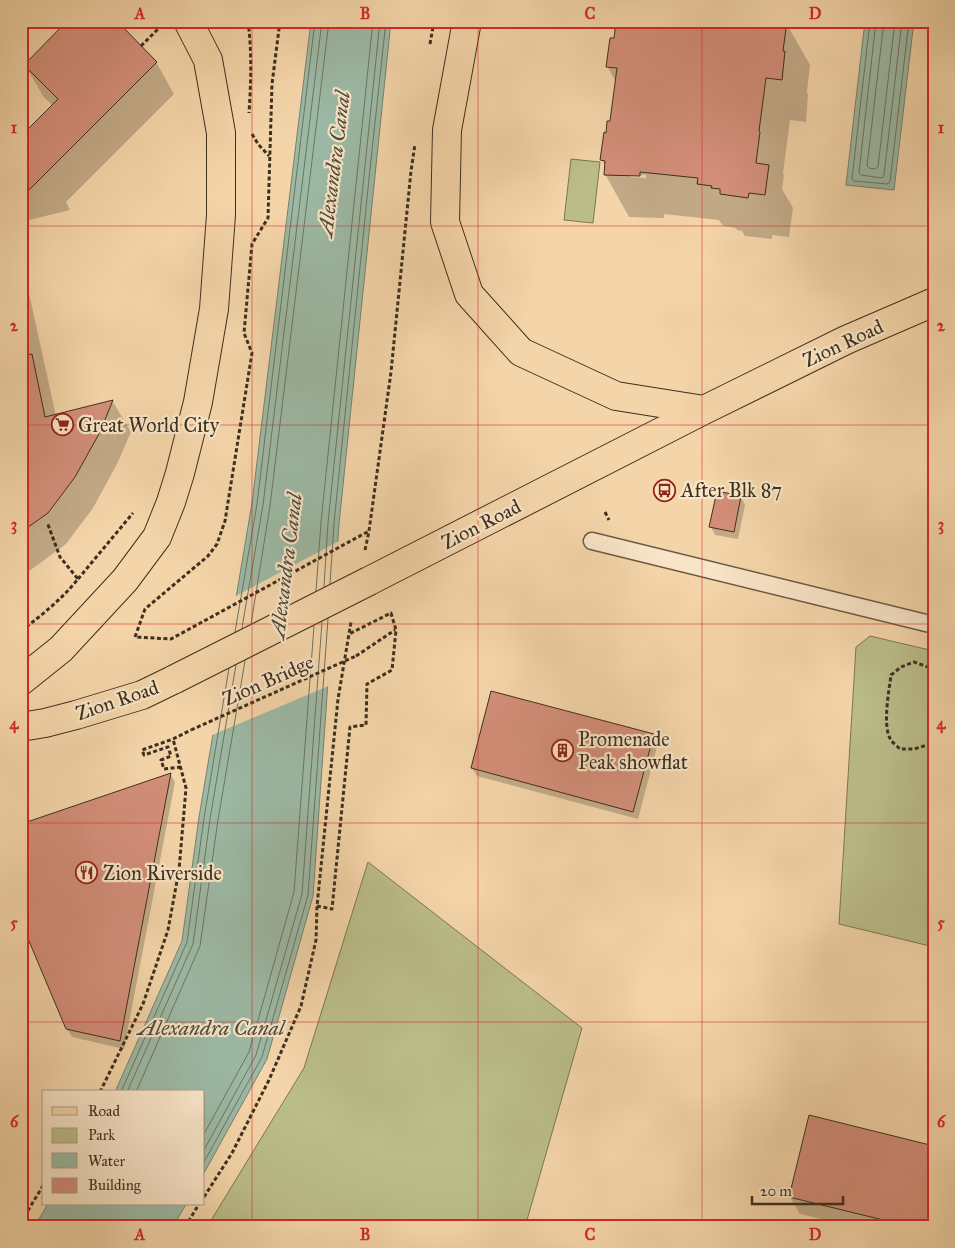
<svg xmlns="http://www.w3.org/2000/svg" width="955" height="1248" font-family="'IM FELL Great Primer',serif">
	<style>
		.green { fill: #bbbd89; stroke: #7c7654 }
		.water { fill: #9cb9a5; stroke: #76826f }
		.pier { fill: #f4d5a9 }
		.shadow { fill: #0003; fill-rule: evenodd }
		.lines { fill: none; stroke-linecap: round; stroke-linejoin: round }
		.shore { stroke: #6c7462; stroke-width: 1 }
		.building { fill: #d38e79; stroke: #3d301e }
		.service-casing { stroke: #6b5941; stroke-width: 19 }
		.primary-casing { stroke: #3d301e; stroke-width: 30 }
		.path { stroke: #3d301e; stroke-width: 3; stroke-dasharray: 4 2.5; stroke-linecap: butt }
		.service { stroke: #f8e4c7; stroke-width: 16 }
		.primary { stroke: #f4d5a9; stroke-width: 28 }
		.primary-bridge-casing { stroke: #3d301e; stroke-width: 30; stroke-linecap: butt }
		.path-bridge { stroke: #3d301e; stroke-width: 3; stroke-dasharray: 4 2.5; stroke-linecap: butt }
		.primary-bridge { stroke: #f4d5a9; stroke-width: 28 }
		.grid { fill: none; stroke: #d62828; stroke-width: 1; stroke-opacity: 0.55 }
		.labels { text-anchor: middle; stroke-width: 4.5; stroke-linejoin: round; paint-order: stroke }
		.street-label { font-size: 20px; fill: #3d301e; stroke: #f8e4c7 }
		.poi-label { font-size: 20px; fill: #3d301e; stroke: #f8e4c7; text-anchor: start }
		.water-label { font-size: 21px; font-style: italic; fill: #504b39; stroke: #f8e4c7 }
		.neatline { fill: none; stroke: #d62828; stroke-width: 2 }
		.grid-label { font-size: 16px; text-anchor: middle; font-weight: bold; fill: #d62828 }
	</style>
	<rect width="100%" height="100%" fill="#f4d5a9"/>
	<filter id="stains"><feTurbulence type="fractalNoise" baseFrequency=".004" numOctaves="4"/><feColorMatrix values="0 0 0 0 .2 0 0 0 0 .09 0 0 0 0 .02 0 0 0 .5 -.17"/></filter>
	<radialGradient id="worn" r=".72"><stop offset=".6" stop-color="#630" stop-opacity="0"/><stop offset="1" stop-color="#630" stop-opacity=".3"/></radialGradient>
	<path class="green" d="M571,159L600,162L593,223L564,220Z
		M870,636L934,651V947L839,924L856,647Z
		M368,862L582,1028L525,1227H207L304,1068Z"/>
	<path class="water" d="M311,21H391L339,524L313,896L267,1059L204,1173V1092H115L182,941L199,817L252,503Z
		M865,21H914L894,190L846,185Z
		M48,1204H186L173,1227H34Z"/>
	<path class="pier" d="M341,540L331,685L210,736L234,597Z"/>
	<path class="shadow" d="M785,21L810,65L807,92L808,95L806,122L790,120L783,173L784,175L782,189L793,208L789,237L772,235V239L745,236L742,231L737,230L736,228L723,226L719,220L664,214V218L629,217L605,174L606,167L602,160L607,135L611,122L616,82L607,66ZM630,175H646V178L630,177Z
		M156,62L174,94L66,202L70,210L21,222V138L53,106L43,96L25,65Z
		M21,257L56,416L113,402L131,432L117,464L93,508L66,544L21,577Z
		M741,497L745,505L738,539L715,535L711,527Z
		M653,735L658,743L638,819L477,776L472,768Z
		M170,774L175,782L124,1049L72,1037L67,1029Z
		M790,1197L934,1227H854L800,1214Z"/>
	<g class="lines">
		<path class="shore" d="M870,21L852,179L854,181L887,184L890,182L909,21
			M876,21L859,173L861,175L882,178L884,175L902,21
			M884,21L867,166L869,168L875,169L878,167L895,21
			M330,584L334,523L370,169L386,21
			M324,587L328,523L380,21
			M316,591L321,522L373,21
			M251,624L270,506L329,21
			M242,628L263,505L322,21
			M235,632L257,504L315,21
			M121,1092L187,942L204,818L229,668
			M127,1092L193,944L210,819L236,665
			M136,1092L200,946L218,820L245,661
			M204,1134L249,1052L294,892L314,626
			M204,1150L256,1055L302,894L322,622
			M204,1162L262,1057L308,895L328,619"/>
	</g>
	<path class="building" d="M67,21H117L157,62L21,198V136L58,99L24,65Z
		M616,21H787L783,51H785L782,80L766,78L759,131L760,132L756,163L769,165L765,195L749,193L748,198L720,194V189L711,188L712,186L697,184L698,178L640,172V176L604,175L605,161L600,160L604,132L606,133L607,121H610L617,68L606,67L610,38H614Z
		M32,354L45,417L113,400L100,432L75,477L48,513L21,532V356Z
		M717,491L741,496L734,532L709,527Z
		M491,691L654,734L633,812L471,768Z
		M171,773L120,1041L66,1029L21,922V824Z
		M809,1115L934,1146V1227H912L789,1197Z"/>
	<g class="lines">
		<defs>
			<path id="service" d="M592,541L934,625"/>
			<path id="primary" d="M467,21L447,130L445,222L469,294L521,352L616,396L704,410
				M369,581L704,410L846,340L934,302
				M21,681L61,649L125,580L157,537L171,502L180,473L198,402L214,309L221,215V133L208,60L188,21
				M21,727L45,723L76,715L142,695L175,679"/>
		</defs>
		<use href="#service" class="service-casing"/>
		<use href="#primary" class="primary-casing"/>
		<path class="path" d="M248,21C252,52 251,82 249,113
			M280,21L272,84L268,218L252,244L244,333L252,353L225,521L217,544L208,556L145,609L135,637L171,639L369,531
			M430,44L434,21
			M141,46L160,27
			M252,134L258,144L269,156
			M605,512L609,520
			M365,550L369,531L391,372L411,171L415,144
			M78,579L133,513
			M21,631C43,614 61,600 78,579L60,557L47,522
			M356,656L395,630
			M934,672L928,667L914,662L901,667L891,675C889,691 882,727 891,740C893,743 897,746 900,749H914L934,743
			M181,767L164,769L161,760L171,756L168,747L144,755L142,750L173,739L191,730
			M317,906L332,909L350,727L366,725L367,684L392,670L396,630L391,613L349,634
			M100,1092L143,1004L168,930L179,870L186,788L173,739
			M204,1197L232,1153L269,1080L301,1006L316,940L317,906L338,699L351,622
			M21,1222L44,1184
			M185,1227L199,1204"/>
		<use href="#service" class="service"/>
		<use href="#primary" class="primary"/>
		<defs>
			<path id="primary-bridge" d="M175,679L369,581"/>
		</defs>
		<use href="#primary-bridge" class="primary-bridge-casing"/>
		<path class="path-bridge" d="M191,730L356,656"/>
		<use href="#primary-bridge" class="primary-bridge"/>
	</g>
	<path class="grid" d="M252,21V1227M478,21V1227M702,21V1227M21,226H934M21,425H934M21,624H934M21,823H934M21,1022H934"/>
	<defs>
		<symbol id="supermarket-ring" viewBox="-11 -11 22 22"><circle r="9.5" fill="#f8e4c7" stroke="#8f2418" stroke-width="1.5"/><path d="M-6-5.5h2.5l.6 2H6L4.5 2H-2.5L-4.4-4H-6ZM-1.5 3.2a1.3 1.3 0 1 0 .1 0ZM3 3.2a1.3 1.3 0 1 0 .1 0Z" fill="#8f2418"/></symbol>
		<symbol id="bus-ring" viewBox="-11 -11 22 22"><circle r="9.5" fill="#f8e4c7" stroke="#8f2418" stroke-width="1.5"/><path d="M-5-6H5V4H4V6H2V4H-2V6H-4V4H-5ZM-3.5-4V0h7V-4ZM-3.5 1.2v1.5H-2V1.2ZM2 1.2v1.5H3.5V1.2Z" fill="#8f2418"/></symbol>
		<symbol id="building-ring" viewBox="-11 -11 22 22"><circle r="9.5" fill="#f8e4c7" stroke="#8f2418" stroke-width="1.5"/><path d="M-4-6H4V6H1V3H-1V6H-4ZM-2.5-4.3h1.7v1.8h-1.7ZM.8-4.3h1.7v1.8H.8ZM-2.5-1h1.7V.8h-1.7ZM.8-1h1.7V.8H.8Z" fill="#8f2418"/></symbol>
		<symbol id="restaurant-ring" viewBox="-11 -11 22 22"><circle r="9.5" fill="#f8e4c7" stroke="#8f2418" stroke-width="1.5"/><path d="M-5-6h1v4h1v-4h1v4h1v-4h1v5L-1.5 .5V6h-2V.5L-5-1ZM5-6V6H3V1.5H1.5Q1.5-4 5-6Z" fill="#8f2418"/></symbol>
	</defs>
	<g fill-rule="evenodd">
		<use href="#supermarket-ring" x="50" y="412" width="25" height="25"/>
		<use href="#bus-ring" x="652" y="478" width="25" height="25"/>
		<use href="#building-ring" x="550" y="738" width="25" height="25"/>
		<use href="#restaurant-ring" x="74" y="860" width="25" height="25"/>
	</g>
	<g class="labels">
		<g class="street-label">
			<text transform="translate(843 343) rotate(-25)" y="7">Zion Road</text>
			<text transform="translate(481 524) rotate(-27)" y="7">Zion Road</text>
			<text transform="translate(268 680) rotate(-24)" y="7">Zion Bridge</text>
			<text transform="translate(117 700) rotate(-19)" y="7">Zion Road</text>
		</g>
		<g class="poi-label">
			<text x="78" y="432">Great World City</text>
			<text x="681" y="497">After Blk 87</text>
			<text x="578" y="746">Promenade<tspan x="578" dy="23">Peak showflat</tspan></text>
			<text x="103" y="880">Zion Riverside</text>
		</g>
		<g class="water-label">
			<text transform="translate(334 164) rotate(-83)" y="7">Alexandra Canal</text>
			<text transform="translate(286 566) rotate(-83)" y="7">Alexandra Canal</text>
			<text x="211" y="1035">Alexandra Canal</text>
		</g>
	</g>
	<rect width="955" height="1248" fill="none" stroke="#f4d5a9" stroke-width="55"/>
	<rect x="42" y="1090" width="162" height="115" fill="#f8e4c7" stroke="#ad9c83"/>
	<rect x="52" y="1107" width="25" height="8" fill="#f4d5a9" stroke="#ad9c83"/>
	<text x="88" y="1116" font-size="15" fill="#3d301e">Road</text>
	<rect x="52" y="1128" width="25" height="15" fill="#bbbd89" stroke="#ad9c83"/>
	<text x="88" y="1140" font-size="15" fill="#3d301e">Park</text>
	<rect x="52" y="1153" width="25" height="15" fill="#9cb9a5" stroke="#ad9c83"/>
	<text x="88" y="1166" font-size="15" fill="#3d301e">Water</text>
	<rect x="52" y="1178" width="25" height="15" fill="#d38e79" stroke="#ad9c83"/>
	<text x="88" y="1190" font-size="15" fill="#3d301e">Building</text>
	<path d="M752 1196v8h91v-8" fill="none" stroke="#3d301e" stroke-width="2.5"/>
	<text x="760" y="1196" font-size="15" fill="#3d301e" stroke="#f8e4c7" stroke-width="4" paint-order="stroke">20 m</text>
	<rect x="28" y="28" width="900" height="1192" class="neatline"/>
	<g class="grid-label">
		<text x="140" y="19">A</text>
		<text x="365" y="19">B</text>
		<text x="590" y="19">C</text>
		<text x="815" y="19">D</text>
		<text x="14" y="133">1</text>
		<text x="941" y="133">1</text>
		<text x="14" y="331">2</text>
		<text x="941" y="331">2</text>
		<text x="14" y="530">3</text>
		<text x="941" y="530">3</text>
		<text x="14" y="729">4</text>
		<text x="941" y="729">4</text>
		<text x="14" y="928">5</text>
		<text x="941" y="928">5</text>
		<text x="14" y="1127">6</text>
		<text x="941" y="1127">6</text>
		<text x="140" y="1240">A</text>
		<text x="365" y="1240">B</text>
		<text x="590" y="1240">C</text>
		<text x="815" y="1240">D</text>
	</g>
	<rect width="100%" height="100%" filter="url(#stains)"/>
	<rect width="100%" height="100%" fill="url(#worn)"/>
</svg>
